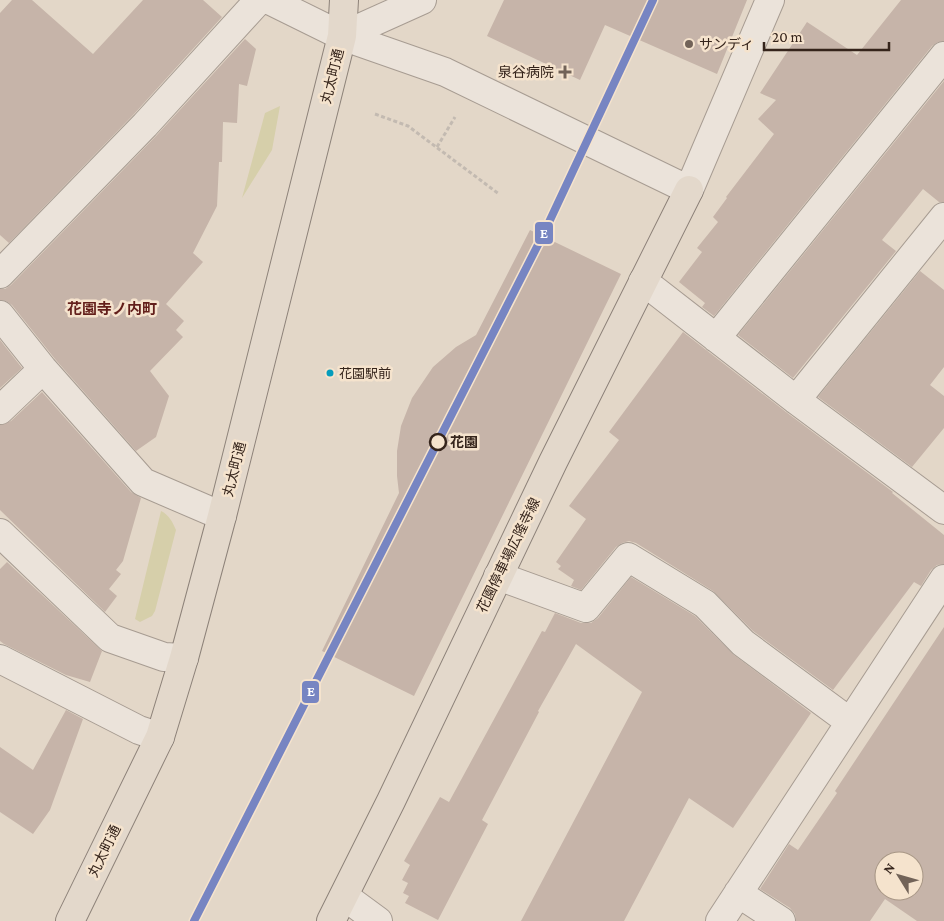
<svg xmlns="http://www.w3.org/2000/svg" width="944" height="921" font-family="'Crimson Pro','Noto Sans JP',serif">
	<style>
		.green { fill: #d6cfaa }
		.building { fill: #c6b4a9; fill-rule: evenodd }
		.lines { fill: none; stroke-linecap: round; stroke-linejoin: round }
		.minor-casing { stroke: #a79c92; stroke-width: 30 }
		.major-casing { stroke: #8d8279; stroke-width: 30 }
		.path { stroke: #c3bab1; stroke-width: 3; stroke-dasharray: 4 2.5; stroke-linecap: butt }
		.minor { stroke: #ebe3da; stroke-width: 28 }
		.major { stroke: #e3d8cb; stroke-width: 28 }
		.rail-1-casing { stroke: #f5e3cd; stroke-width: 11 }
		.rail-1 { stroke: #7785c2; stroke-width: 8 }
		.poi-dot { fill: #726358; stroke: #f5e3cd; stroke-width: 2 }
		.bus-dot { fill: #059cbc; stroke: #f5e3cd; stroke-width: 2 }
		.stop-dot { fill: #f5e3cd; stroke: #35241b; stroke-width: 2.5 }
		.labels { text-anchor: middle; stroke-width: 5; stroke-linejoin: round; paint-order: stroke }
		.bus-label { font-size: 13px; fill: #35241b; stroke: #f5e3cd; text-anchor: start }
		.poi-label { font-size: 14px; fill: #35241b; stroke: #f5e3cd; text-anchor: start }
		.street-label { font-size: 14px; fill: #35241b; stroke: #f5e3cd }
		.stop-label { font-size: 14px; font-weight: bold; fill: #35241b; stroke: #f5e3cd; text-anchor: start }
		.neighbourhood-label { font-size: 15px; font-weight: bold; fill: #621e1a; stroke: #f5e3cd }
		.line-badge { stroke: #f5e3cd; stroke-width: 2 }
		.badge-label { font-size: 14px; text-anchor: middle; font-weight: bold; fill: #fff }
	</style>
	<rect width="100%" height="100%" fill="#e3d7c8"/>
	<path class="green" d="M280,106L272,150L242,198L265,113Z
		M161,511C169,515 172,521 176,530L155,611L152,616L140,622L135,619Z"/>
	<path class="building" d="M12,0H32L93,54L143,0H203L222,17L134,114L9,243L0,235V13Z
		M504,0H747L717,74L605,25L580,80L487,36Z
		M901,0H944V41L938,42L932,46L714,316L702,307L705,303L679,282L702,252L697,248L718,222L713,217L727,198L726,197L774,134L758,119L776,100L760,93L807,22L857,55Z
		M245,39L256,49L247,86L239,84L237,123L223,122L222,162H219L217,206L193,253L203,262L166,304L184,321L176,330L183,337L150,371L169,396L156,437L136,451L55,359L12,305L6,301L0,300V289H5L11,285L156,136Z
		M944,81V202H939L923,189L882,240L896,251L793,378L738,335Z
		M530,230L621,274L414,696L322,651L399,493L397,476V451L401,426L412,398L433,367L456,347L476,335Z
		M920,271L944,290V367L930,385L944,396V428L912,467L818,397Z
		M683,332L786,412L893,492L892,493L944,535V564L937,565L931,570L921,586L914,582L833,690L753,631L713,591L636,543L629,541L622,543L616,547L581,590L571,586L574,580L558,569L561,566L556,562L586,519L569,506L619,440L609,432Z
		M0,340L22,368L0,388Z
		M42,392L131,492L141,498L123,561L116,570L121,574L109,589L117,596L105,612L0,510V425L11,421Z
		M7,562L102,651L90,682L66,675L4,644L0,641V569Z
		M631,577L695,616L734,655L811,713L733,828L689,798L624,921H521L642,692L576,644L538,711L539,712L482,820L488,824L438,920L405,903L409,896L403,893L408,883L402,880L410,865L404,861L440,797L449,802L542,631L545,632L555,613L581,623H591L598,618Z
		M944,627V921H917L885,899L870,921H796L795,914L790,908L760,889L789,844L798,850L837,793L835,791ZM884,861H914V891H884Z
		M66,710L83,719L50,810L33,834L0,812V747L33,770Z"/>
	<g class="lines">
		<defs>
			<path id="minor" d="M269,0L342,36L445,72L689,190L770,0
				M342,36L422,0
				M0,274L145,125L259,0
				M643,281L796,400L944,510
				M0,315L43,369L143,482L222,516
				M716,338L944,56
				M796,400L944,217
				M0,410L43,369
				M0,533L110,638L164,657L184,658
				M498,576L586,608L628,557L705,604L743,643L850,722
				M0,659L139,730L160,737
				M738,893L781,921
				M344,896L378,921
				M720,921L944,579"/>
			<path id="major" d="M70,921L160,737L184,658L222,516L342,36L344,0
				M331,921L391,801L553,462L689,190"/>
		</defs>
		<use href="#minor" class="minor-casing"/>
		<use href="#major" class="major-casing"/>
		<path class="path" d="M375,114L408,126L499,194
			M437,147L455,117"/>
		<use href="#minor" class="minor"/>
		<use href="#major" class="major"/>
		<defs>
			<path id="rail-1" d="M194,921L543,235L653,0"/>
		</defs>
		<use href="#rail-1" class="rail-1-casing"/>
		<use href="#rail-1" class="rail-1"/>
	</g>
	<g class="poi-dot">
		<circle cx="689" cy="44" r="5"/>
		<path d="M562.5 64.5h5v5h5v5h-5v5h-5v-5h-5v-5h5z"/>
	</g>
	<circle class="bus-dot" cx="330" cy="373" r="4.5"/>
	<circle class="stop-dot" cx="438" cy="442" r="8"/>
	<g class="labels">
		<g class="bus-label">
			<text x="339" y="378">花園駅前</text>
		</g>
		<g class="poi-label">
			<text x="699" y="49">サンディ</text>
			<text x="554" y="77" text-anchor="end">泉谷病院</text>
		</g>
		<g class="street-label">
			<text transform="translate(332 76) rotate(-76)" y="5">丸太町通</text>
			<text transform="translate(234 469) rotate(-76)" y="5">丸太町通</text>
			<text transform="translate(508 555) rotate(-64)" y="5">花園停車場広隆寺線</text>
			<text transform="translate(104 851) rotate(-64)" y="5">丸太町通</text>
		</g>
		<g class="stop-label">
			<text x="450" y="447">花園</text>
		</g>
		<g class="neighbourhood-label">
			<text x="112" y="314">花園寺ノ内町</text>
		</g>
	</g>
	<g class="line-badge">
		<rect x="534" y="221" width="20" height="24" rx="5" fill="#7785c2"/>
		<rect x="301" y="680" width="19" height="24" rx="5" fill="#7785c2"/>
	</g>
	<g class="badge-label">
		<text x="544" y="238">E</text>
		<text x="311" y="696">E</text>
	</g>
	<g transform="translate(899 876) rotate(307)"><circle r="24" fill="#f5e3cd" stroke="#a89786"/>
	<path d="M0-4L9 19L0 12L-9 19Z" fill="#726358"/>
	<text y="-8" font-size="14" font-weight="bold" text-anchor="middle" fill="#35241b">N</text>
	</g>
	<path d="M764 42v8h125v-8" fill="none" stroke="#35241b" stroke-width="2.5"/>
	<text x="772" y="42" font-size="15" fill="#35241b" stroke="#f5e3cd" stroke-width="4" paint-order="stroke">20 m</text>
</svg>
